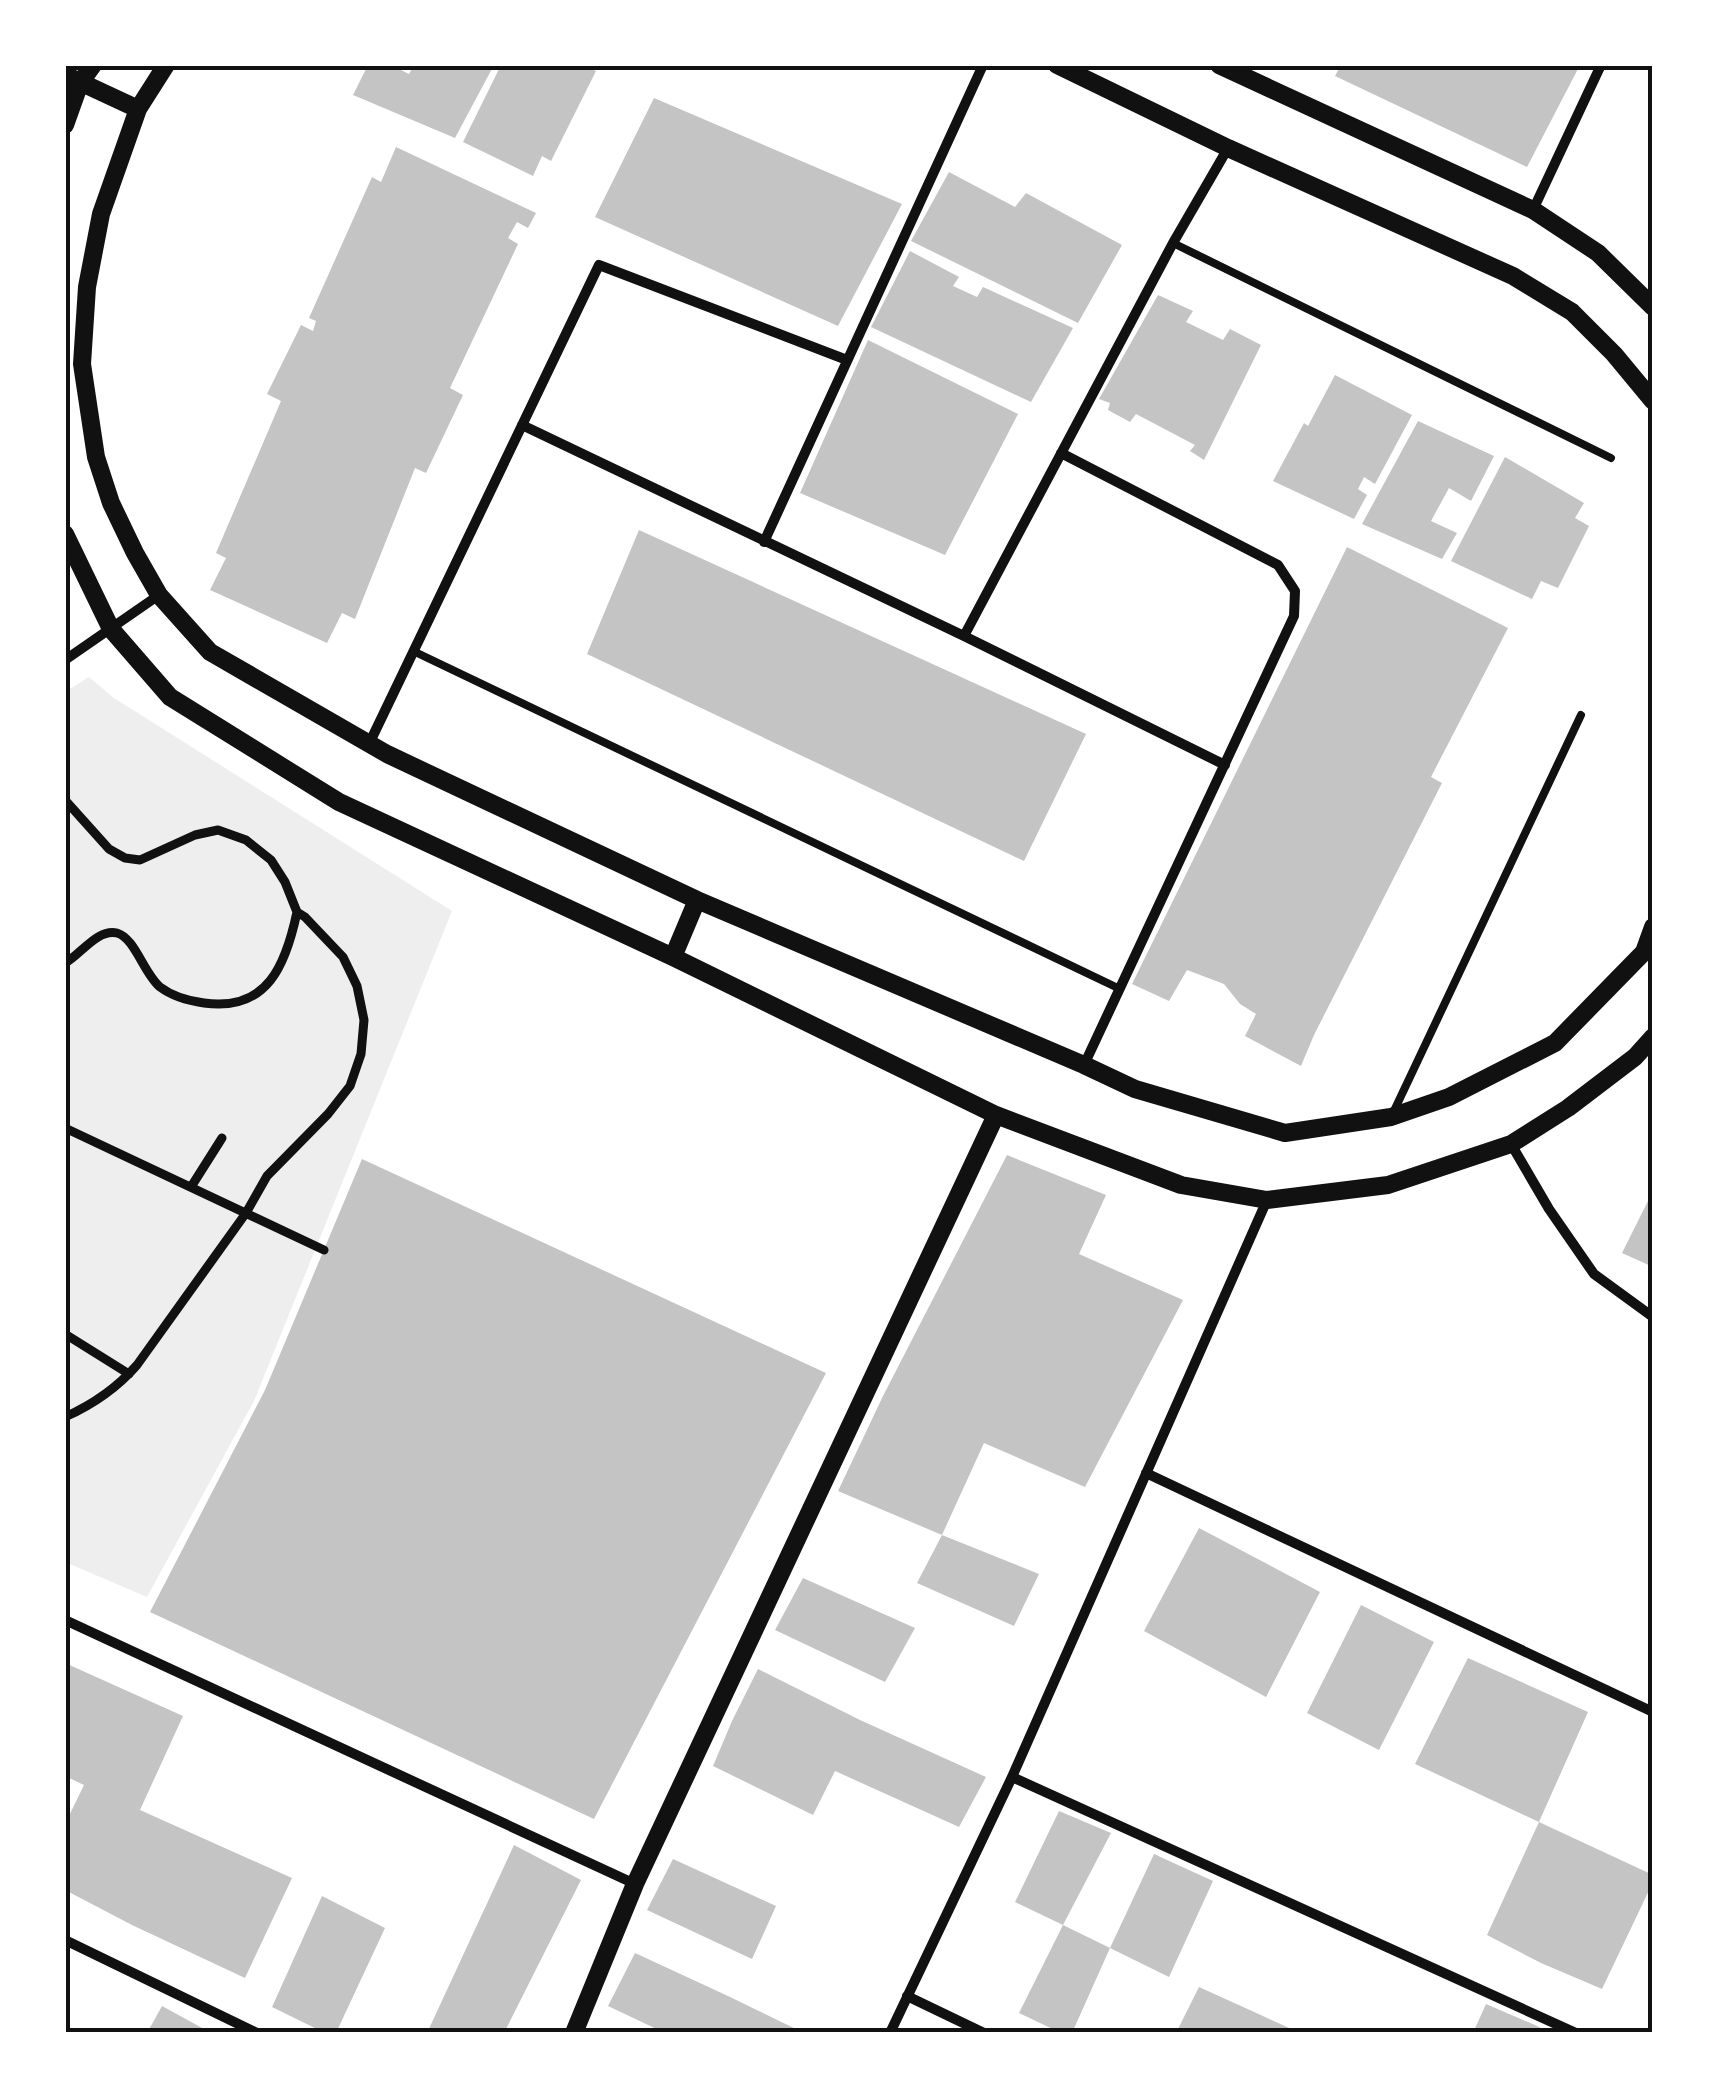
<svg xmlns="http://www.w3.org/2000/svg" width="1718" height="2098" font-family="Lato,sans-serif">
	<style>
		.green { fill: #eee }
		.building { fill: #c4c4c4 }
		.lines { fill: none; stroke-linecap: round; stroke-linejoin: round }
		.service { stroke: #111; stroke-width: 8 }
		.pedestrian { stroke: #111; stroke-width: 9 }
		.minor { stroke: #111; stroke-width: 10 }
		.tertiary { stroke: #111; stroke-width: 18 }
		.neatline { fill: none; stroke: #111; stroke-width: 4 }
	</style>
	<rect width="100%" height="100%" fill="#fff"/>
	<path class="green" d="M89,677L114,698L452,911L254,1401L147,1597L65,1562V692Z"/>
	<path class="building" d="M368,65H391L409,74L414,65H494L455,138L353,95Z
		M501,65H581L596,71L551,161L542,156L533,176L463,142Z
		M1341,65H1580L1527,167L1335,76Z
		M654,98L902,204L838,326L595,217Z
		M396,147L536,213L528,228L517,222L508,238L518,244L450,388L463,395L426,473L415,468L355,619L342,613L327,643L210,590L226,558L216,553L281,401L267,394L301,325L313,331L316,321L309,318L372,177L381,182Z
		M949,172L1015,207L1026,193L1122,245L1078,323L911,241Z
		M910,251L959,277L953,286L977,297L983,287L1073,328L1031,402L871,327Z
		M1158,295L1193,311L1186,322L1223,340L1230,329L1261,345L1204,460L1190,451L1195,445L1136,414L1130,422L1108,410L1110,403L1099,399Z
		M868,340L1018,414L945,555L800,493Z
		M1335,375L1412,415L1375,484L1364,477L1358,489L1367,495L1354,519L1273,481L1304,423L1308,426Z
		M1418,421L1494,456L1471,501L1449,488L1431,521L1457,533L1442,559L1362,524Z
		M1505,457L1584,503L1575,518L1589,526L1558,588L1541,581L1532,599L1451,561Z
		M639,530L1086,734L1024,861L587,654Z
		M1347,547L1508,628L1431,777L1442,783L1314,1035L1301,1066L1245,1036L1256,1014L1240,1004L1224,984L1187,970L1169,1001L1132,984Z
		M1007,1155L1106,1195L1079,1254L1183,1300L1085,1487L984,1443L942,1535L1039,1574L1014,1626L917,1583L942,1535L838,1491L883,1396Z
		M362,1159L826,1373L594,1819L150,1612L265,1390Z
		M1653,1191V1267L1622,1253Z
		M1199,1528L1320,1592L1266,1697L1144,1631Z
		M803,1578L915,1628L885,1682L775,1630Z
		M1361,1605L1434,1642L1379,1750L1307,1713Z
		M1468,1658L1588,1712L1539,1822L1415,1764Z
		M65,1663L183,1716L140,1810L292,1878L245,1978L132,1925L65,1890V1824L84,1785L65,1776Z
		M758,1669L860,1720L986,1777L959,1827L835,1771L813,1815L713,1766L732,1721Z
		M1059,1811L1111,1833L1063,1925L1015,1902Z
		M1539,1822L1653,1875V1882L1602,1989L1541,1963L1487,1935Z
		M514,1845L581,1880L504,2033H427Z
		M1154,1854L1213,1881L1169,1977L1110,1948L1072,2033H1061L1019,2013L1063,1925L1110,1948Z
		M673,1859L776,1906L752,1959L647,1910Z
		M322,1896L385,1928L336,2033H325L272,2007Z
		M635,1953L728,1996L804,2033H665L608,2006Z
		M1199,1987L1252,2011L1300,2033H1176Z
		M1486,2004L1535,2025L1550,2033H1473Z
		M162,2006L204,2029L202,2033H147Z"/>
	<g class="lines">
		<path class="service" d="M1173,243L1611,458
			M413,651L1120,989
			M1393,1113L1581,715"/>
		<path class="pedestrian" d="M65,800L109,849L125,858L140,860L195,835L218,830L246,840L271,860L285,882L297,912L305,917L343,957L357,986L364,1020L361,1054L350,1086L328,1114L267,1176L246,1213L137,1365C117,1388 94,1404 65,1417
			M65,963C80,955 98,928 117,933C135,938 144,974 160,987C172,996 189,1001 204,1003C268,1012 286,964 297,912
			M65,1128L324,1250
			M191,1187L222,1138
			M65,1334L129,1374"/>
		<path class="minor" d="M1533,210L1601,65
			M522,425L964,636L1225,765
			M1061,453L1278,565L1295,591L1294,616L1084,1065
			M764,542L983,65
			M964,636L1173,243L1228,148
			M65,660L159,595
			M369,744L599,265L847,360
			M1511,1144L1549,1209L1594,1274L1653,1317
			M1146,1473L1653,1712
			M65,1620L635,1884
			M1012,1777L1576,2033
			M65,1940L257,2033
			M907,1996L984,2033
			M890,2033L1012,1777L1267,1200"/>
		<path class="tertiary" d="M166,65L138,109L101,214L87,287L82,364L96,457L111,503L135,553L159,595L210,652L387,754L697,900L1084,1065L1135,1089L1285,1133L1391,1117L1449,1097L1555,1043L1644,952L1653,927
			M1057,65L1228,148L1513,276L1572,312L1614,354L1653,401
			M1219,65L1533,210L1598,253L1653,307
			M65,75L138,109
			M65,125L80,83L93,65
			M65,534L111,629L170,697L339,802L673,957L996,1115L1181,1185L1267,1200L1388,1185L1511,1144L1568,1108L1635,1057L1653,1037
			M673,957L697,900
			M574,2033L635,1884L996,1115"/>
	</g>
	<rect width="1718" height="2098" fill="none" stroke="#ffffff" stroke-width="135"/>
	<rect x="68" y="68" width="1582" height="1962" class="neatline"/>
</svg>
